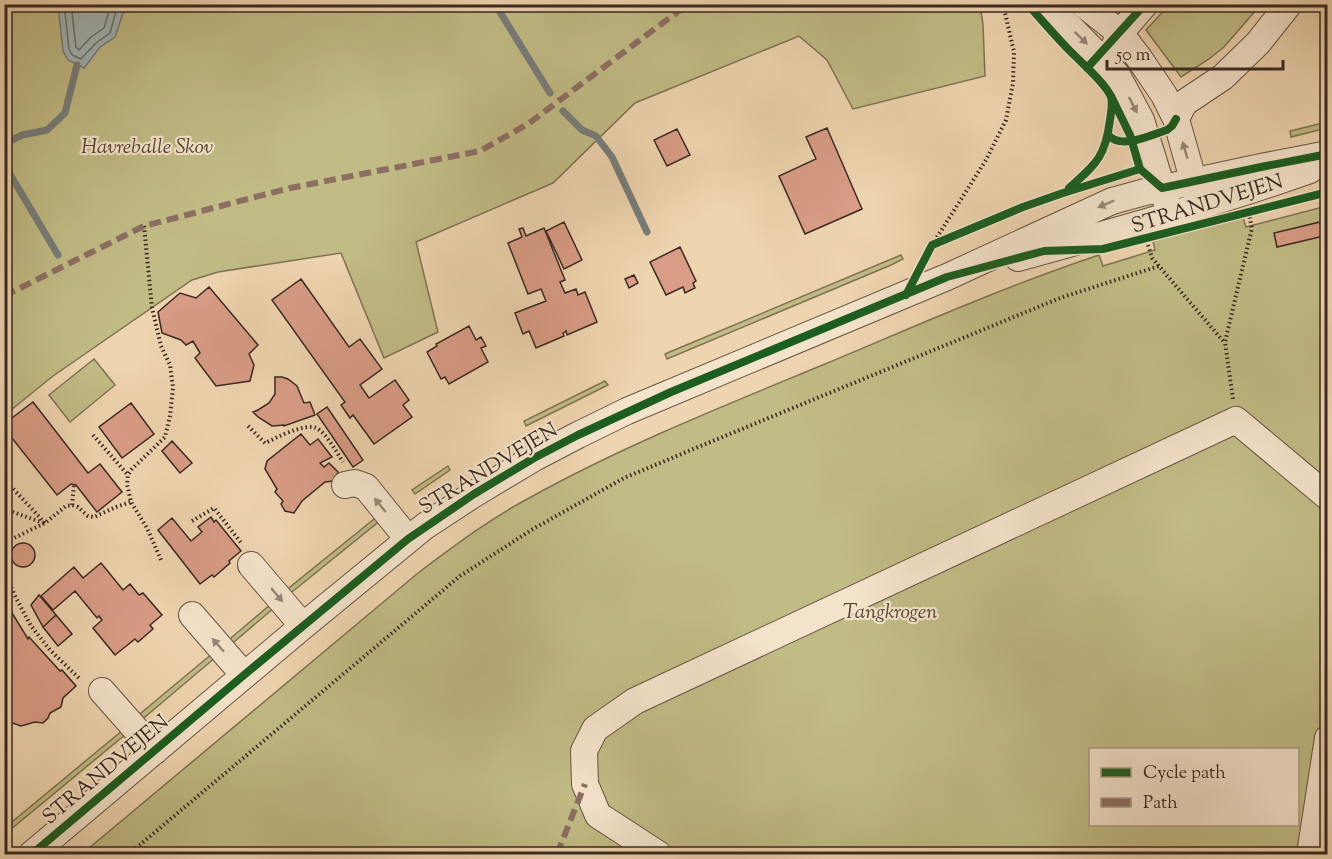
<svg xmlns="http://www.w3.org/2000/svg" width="1332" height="859" font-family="'Sorts Mill Goudy',serif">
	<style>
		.green { fill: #c1bb85; stroke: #7e7254; stroke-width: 1.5; fill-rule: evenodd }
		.water { fill: #9fb5b7; stroke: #777d7b; stroke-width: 1.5 }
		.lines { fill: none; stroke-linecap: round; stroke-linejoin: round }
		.shore { stroke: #6c6f6c; stroke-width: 1.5 }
		.stream { stroke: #777d7b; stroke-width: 7 }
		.building { fill: #d99c86; stroke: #3a2922; stroke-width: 1.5 }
		.minor-casing { stroke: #675445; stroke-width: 28 }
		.path { stroke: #3a2922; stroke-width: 4; stroke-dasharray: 1.5 3; stroke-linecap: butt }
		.minor { stroke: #f4e3cb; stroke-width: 26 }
		.quiet { stroke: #8d6e63; stroke-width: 6; stroke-dasharray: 12 6; stroke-linecap: butt }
		.cycleway-casing { stroke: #f4e3cb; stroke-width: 11 }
		.cycleway { stroke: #1b5e20; stroke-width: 8 }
		.oneway { fill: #978676 }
		.labels { text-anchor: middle; stroke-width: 4.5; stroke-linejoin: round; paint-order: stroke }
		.park-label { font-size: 21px; font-style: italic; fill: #554636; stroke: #f4e3cb }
		.street-label { font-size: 21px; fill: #3a2922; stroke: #f4e3cb }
	</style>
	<rect width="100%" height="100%" fill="#eed4af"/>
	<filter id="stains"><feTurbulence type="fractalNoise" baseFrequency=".00333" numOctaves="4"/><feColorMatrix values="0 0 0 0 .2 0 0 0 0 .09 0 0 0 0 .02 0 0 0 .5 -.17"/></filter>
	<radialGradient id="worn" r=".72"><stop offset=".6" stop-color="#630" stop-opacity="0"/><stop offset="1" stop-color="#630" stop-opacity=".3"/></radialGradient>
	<path class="green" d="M5,5H980L983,24L985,76L853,109L827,60L799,36L635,103L553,183L416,242L438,332L384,358L341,253L218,272L192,280L53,376L5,415Z
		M1169,5H1250L1256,10L1224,47L1209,59L1181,77L1146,30Z
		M1327,122V128L1291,137L1290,131Z
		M1327,206V854H82L418,573C454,546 491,518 531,497C625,445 726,405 825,364C916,326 1006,286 1099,255L1103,266L1155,250L1153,241L1243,218L1246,227ZM1090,750H1298V824H1090Z
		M901,255L903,259L891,265L667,359L665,354Z
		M94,359L115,385L70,422L49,395Z
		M605,381L608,385L526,426L524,421Z
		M448,466L450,470L415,494L412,490Z
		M379,515L382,519L287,596L284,592Z
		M271,604L275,607L228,647L225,643Z
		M213,653L216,657L139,722L135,718Z
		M123,730L126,734L10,830L7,826Z"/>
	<path class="water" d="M123,4L125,7L115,37L100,47L84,68L68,60L63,51L58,5Z"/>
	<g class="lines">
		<path class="shore" d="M64,4L69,49L72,55L81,59L96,43L110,33L118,4
			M71,4L76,47L79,50L91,37L104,28L111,4"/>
		<path class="stream" d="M495,4L550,93
			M563,111L582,130L596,136L612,157L647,232
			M4,144L22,135L47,130L65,113L77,65
			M4,164L58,255"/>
	</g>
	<path class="building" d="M827,128L862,209L805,234L779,176L816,159L806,137Z
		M677,129L690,155L667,166L654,140Z
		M564,222L582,260L564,269L546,231Z
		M1320,222L1324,236L1277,247L1274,233Z
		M523,228L526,236L544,228L565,280L560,282L565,293L576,289L578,295L585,292L597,322L567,335L566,331L563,333L564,336L536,348L529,331L523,334L515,313L546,301L541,289L528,294L508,243L522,237L519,229Z
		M680,247L696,281L693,283L695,288L685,293L683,287L666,295L650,262Z
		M634,275L638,283L629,288L625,279Z
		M301,279L349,347L360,339L382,369L360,385L369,398L395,380L409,400L403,405L412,417L374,444L353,415L350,418L341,405L345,402L272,300Z
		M209,287L258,345L249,354L254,365L250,381L216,386L195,358L200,353L193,341L186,345L181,340L162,333L158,312L180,293L196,298Z
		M469,326L476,340L481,337L486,346L481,348L488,362L449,384L445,377L441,379L427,352L437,346L436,344Z
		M275,377H282L288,379L297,386L304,403L310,402L315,415L284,426V425L272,426L258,417L253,412L258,410L269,403L275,394Z
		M33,402L88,473L100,464L122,492L97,512L76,485L71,484L57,495L4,428V424Z
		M131,403L154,434L122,458L99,427Z
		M327,407L363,460L353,467L317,414Z
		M301,434L310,445L318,439L332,457L320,463L324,467L329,463L338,472L334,481L325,482L302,501L294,513L285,511L281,504L283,501L275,492L277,489L265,469L267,461Z
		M172,441L192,463L180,473L162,451Z
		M211,517L214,522L216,520L241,551L229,561L230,563L214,577L212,575L200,584L158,530L172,518L191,541L202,532L198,527Z
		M11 555a12 12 0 1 1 24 0a12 12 0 1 1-24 0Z
		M101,563L123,590L130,584L139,595L143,593L162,615L150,625L153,629L138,642L135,639L115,655L93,628L102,620L99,616L97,618L75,591L53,610L41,596L74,567L83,578Z
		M39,595L56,615L43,627L31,605Z
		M4,600L28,639L29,637L60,671L62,670L76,686L63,698L61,707L50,713L48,718L43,723L35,722L21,726L10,722L4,725Z
		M56,615L72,634L58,646L43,627Z"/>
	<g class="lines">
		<defs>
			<path id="minor" d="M1041,4L1071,28L1117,75L1141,120L1167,204
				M1083,4L1120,33L1139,58L1164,95L1176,119L1198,197
				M1114,47L1120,33L1145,4
				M1176,119L1184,103L1223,77L1258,43L1289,4
				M1018,258C1116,231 1214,204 1310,170
				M345,485L355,483L366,487L408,539
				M251,565L303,626
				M192,615L244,675
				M102,691L155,751
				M32,854L303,626L425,526L474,494L534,458L578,435L627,411L947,277L1112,201L1145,192L1261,167L1328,154
				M658,854L598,815L585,784L584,751L595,729L635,701L1236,420L1328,497
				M1310,854L1328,738"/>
		</defs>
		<use href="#minor" class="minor-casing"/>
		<path class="path" d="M144,226L152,308L161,346L170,365L173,388L170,416L165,437L132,469L128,475L127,484L131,502L147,528L162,562
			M932,245L986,160L1006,120L1013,83L1014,52L1003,4
			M1148,245L1152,258L1224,342
			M1233,399L1225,342L1252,228L1249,215
			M248,426L265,443C276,438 304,423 316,428C325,431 337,453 343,462
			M93,435L128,475
			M4,479L45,523
			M72,505L74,484
			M4,509L44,523
			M192,521L214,508L242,544
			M4,546L10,540L45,523L66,506L72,505L78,507L88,516L94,517L116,507L131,502
			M4,571L16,598L31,626L50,650L81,680
			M129,854L460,576L533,529L624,478L703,445L1060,298L1159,266"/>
		<use href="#minor" class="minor"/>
		<path class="quiet" d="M4,296L144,226L290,188L480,151L528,124L688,4
			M557,854L585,784"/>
		<defs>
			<path id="cycleway" d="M1027,4C1042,20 1056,37 1071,52C1081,62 1107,85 1111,97C1113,103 1111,113 1110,120C1105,158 1096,164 1069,188
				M1087,68L1145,4
				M1111,96L1130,135L1140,169L1162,188L1261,167L1328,154
				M1108,135C1122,150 1150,135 1167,130L1172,126L1176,119
				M906,295L932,245L1023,207L1063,193L1140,169
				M32,854L244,675L408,539L474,494L534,458L578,435L671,392L947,277L1044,251L1103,249L1328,192"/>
		</defs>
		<use href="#cycleway" class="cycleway-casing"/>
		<use href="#cycleway" class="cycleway"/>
	</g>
	<defs><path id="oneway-solid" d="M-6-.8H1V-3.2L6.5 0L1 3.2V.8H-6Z" transform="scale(1.5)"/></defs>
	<g class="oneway">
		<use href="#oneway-solid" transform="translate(1081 38) rotate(44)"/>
		<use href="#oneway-solid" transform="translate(1133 105) rotate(63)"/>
		<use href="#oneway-solid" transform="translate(1185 150) rotate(-106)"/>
		<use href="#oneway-solid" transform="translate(1106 204) rotate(157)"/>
		<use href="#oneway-solid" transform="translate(380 505) rotate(-129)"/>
		<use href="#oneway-solid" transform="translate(277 595) rotate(50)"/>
		<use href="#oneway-solid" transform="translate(218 645) rotate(-131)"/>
	</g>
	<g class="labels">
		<g class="park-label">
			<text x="147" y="153">Havreballe Skov</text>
			<text x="890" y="618">Tangkrogen</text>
		</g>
		<g class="street-label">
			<text transform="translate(1207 203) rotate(-17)" y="7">STRANDVEJEN</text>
			<text transform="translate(488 468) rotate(-31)" y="7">STRANDVEJEN</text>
			<text transform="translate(105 769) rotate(-40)" y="7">STRANDVEJEN</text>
		</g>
	</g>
	<rect width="1332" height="859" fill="none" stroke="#eed4af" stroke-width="24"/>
	<rect x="6" y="6" width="1320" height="847" fill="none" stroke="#3a2922" stroke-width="3"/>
	<rect x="12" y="12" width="1308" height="835" fill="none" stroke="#3a2922" stroke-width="1.5"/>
	<rect x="1089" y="748" width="210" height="78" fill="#f4e3cb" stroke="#aa9987" stroke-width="1.5"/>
	<rect x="1101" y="768" width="30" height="9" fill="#1b5e20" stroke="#aa9987" stroke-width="1.5"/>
	<text x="1143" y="778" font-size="18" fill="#3a2922">Cycle path</text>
	<rect x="1101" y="798" width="30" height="9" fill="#8d6e63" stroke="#aa9987" stroke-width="1.5"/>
	<text x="1143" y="808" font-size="18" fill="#3a2922">Path</text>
	<path d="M1107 60v9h176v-9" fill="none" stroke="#3a2922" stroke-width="3"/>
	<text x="1116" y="60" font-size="18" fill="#3a2922" stroke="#f4e3cb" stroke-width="4.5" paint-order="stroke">50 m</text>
	<rect width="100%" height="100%" filter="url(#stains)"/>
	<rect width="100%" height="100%" fill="url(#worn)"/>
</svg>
